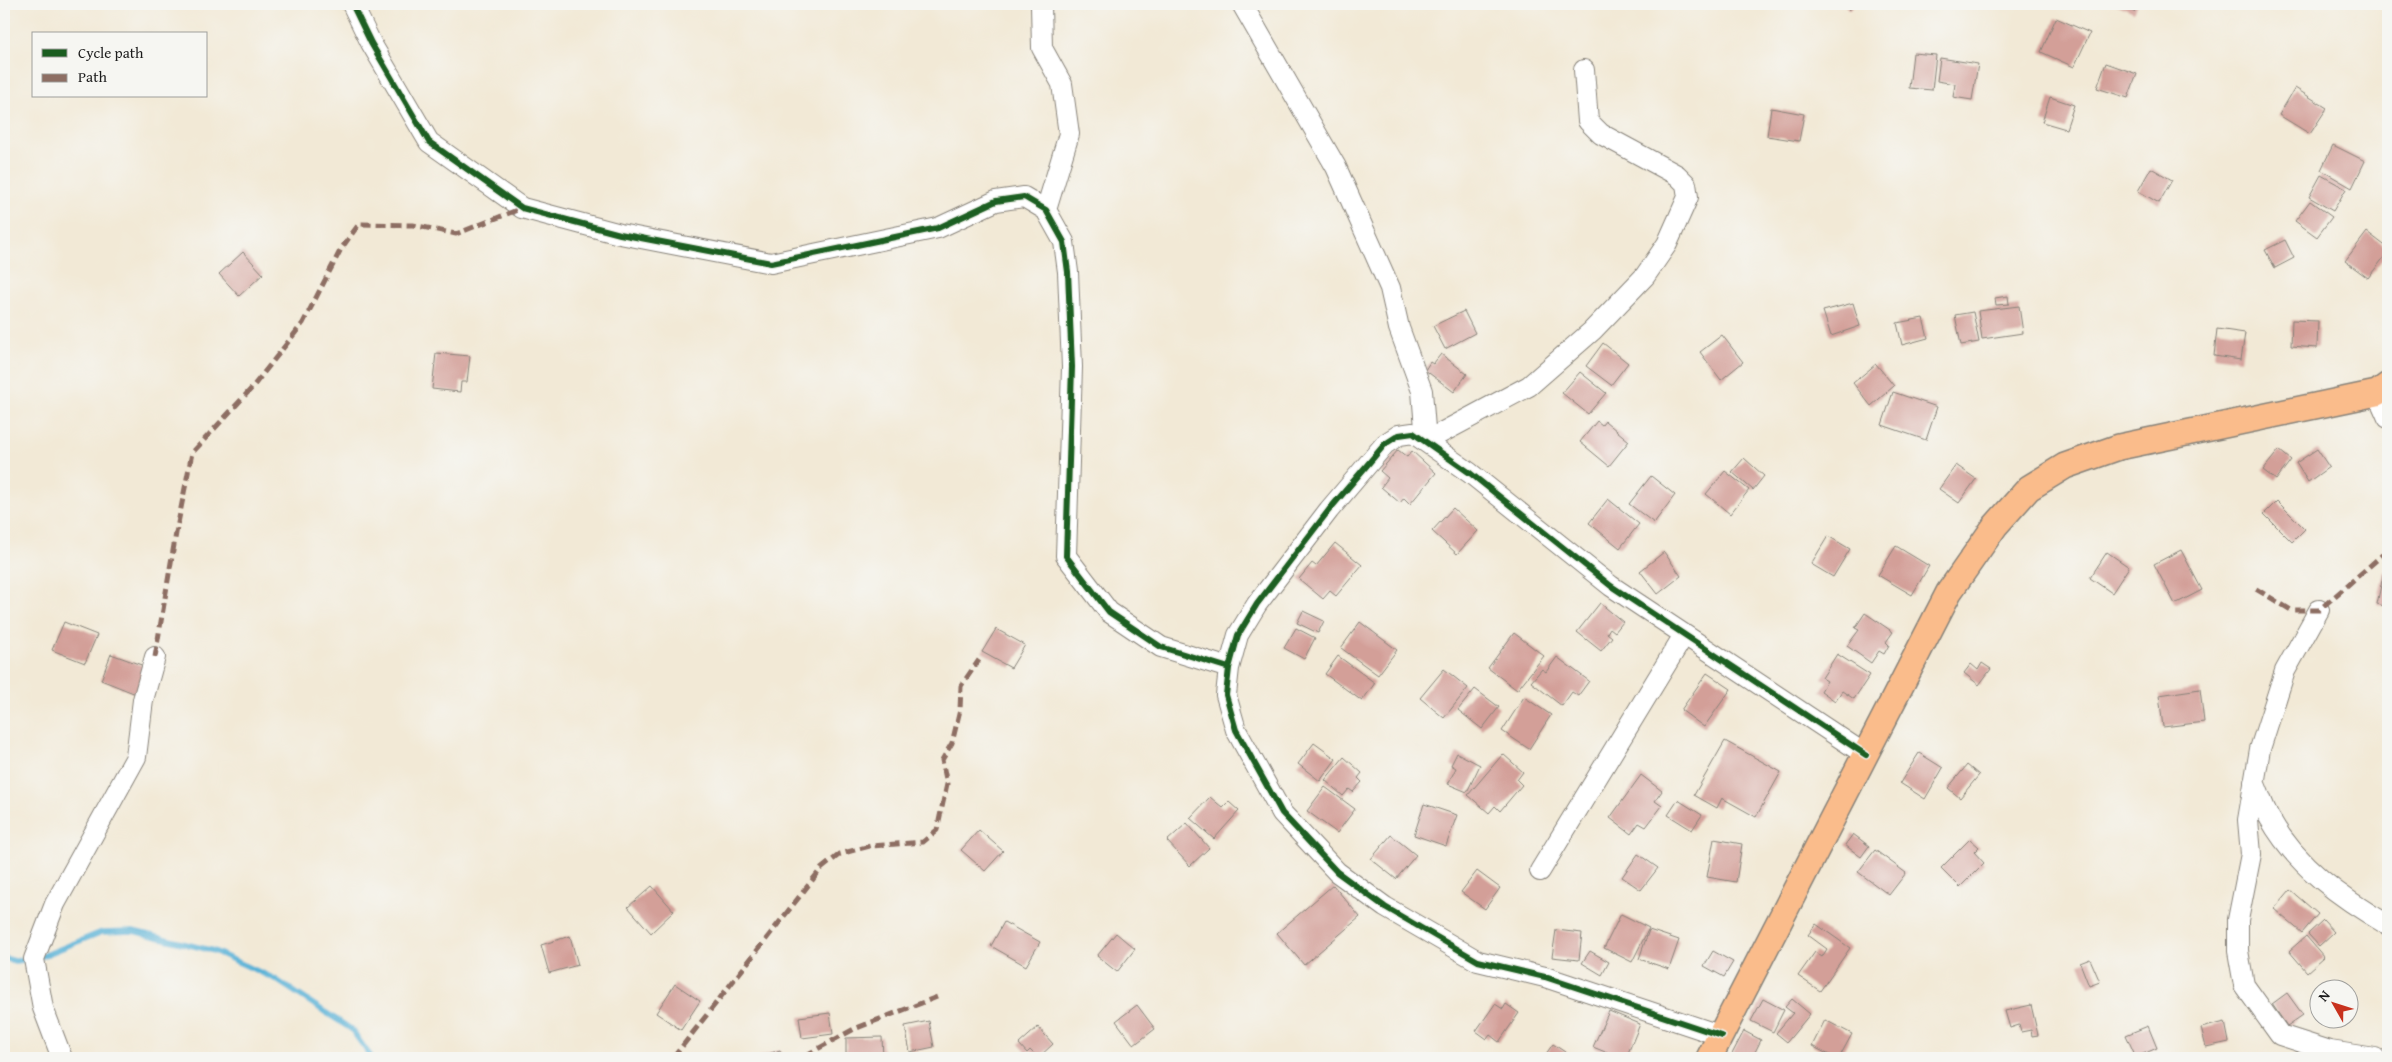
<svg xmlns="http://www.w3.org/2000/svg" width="2392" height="1062" font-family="'Gentium Book Plus',serif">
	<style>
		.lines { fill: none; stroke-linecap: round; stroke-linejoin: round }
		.stream { stroke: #5ab2d7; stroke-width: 5.5 }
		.building { fill: #d39f98 }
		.minor-casing { stroke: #878279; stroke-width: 22 }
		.major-casing { stroke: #878279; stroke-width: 28 }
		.minor { stroke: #fff; stroke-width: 20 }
		.major { stroke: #fabc8b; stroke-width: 25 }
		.quiet { stroke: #8d6e63; stroke-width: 5; stroke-dasharray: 10 5; stroke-linecap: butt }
		.cycleway-casing { stroke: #f6f6f2; stroke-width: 9 }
		.cycleway { stroke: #1b5e20; stroke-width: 6 }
	</style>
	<rect width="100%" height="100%" fill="#f6f6f2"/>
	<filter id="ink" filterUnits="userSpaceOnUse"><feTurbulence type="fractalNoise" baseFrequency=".02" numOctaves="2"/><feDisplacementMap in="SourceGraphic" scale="10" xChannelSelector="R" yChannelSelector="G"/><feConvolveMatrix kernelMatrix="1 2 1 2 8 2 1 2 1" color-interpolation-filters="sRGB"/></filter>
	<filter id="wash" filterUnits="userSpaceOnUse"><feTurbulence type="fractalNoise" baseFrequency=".0096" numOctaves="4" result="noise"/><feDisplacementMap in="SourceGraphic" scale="20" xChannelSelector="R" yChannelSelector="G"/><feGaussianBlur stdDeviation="1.12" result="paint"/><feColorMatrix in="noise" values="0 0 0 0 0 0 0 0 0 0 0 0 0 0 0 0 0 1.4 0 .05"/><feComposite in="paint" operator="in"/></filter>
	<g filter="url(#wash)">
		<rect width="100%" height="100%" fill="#f2e9d6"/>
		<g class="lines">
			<path class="stream" d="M40,957L102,932L133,931L214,951L275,979L351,1029L372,1058
				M4,958L15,961L31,959"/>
		</g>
		<g id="blocks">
			<path class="building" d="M1844,4H1856L1849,10Z
				M2115,4H2138L2134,12Z
				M2056,18L2090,33L2074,67L2041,52Z
				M1913,53L1936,55L1932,90L1909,88Z
				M1940,58L1978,64L1972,100L1953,97L1955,84L1937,81Z
				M2106,63L2137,74L2128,98L2097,88Z
				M2295,88L2327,108L2310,134L2279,115Z
				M2050,97L2074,105L2066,129L2042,122Z
				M1771,108L1804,114L1799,141L1767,136Z
				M2333,145L2365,161L2352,188L2321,170Z
				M2151,168L2172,180L2159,203L2138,191Z
				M2321,175L2346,189L2333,211L2309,197Z
				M2310,201L2332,217L2317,237L2295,221Z
				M2367,232L2388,248V252L2368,278L2345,261Z
				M2285,240L2294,258L2275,268L2265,250Z
				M243,252L263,274L239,296L219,274Z
				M2008,296L2009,304L1996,305L1995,298Z
				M1853,303L1860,326L1831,336L1823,311Z
				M2019,306L2023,333L1982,339L1978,311Z
				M1464,311L1475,333L1445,349L1433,326Z
				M1973,312L1979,342L1961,345L1955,315Z
				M1923,318L1928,338L1902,345L1897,323Z
				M2292,320L2318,321L2317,348L2291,346Z
				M2217,329L2245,333L2241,360L2214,356Z
				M1722,335L1743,362L1721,380L1700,352Z
				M1603,343L1628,363L1611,385L1586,366Z
				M436,353L470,356L467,382H461L460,392L432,389Z
				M1441,354L1467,374L1454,392L1425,370L1430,362L1433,364Z
				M1876,364L1894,386L1871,406L1853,383Z
				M1580,372L1606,393L1588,414L1562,393Z
				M1893,392L1937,407L1926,440L1882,425Z
				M1597,421L1602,425L1605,421L1629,441L1609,466L1580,442Z
				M2317,449L2329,467L2308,482L2296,463Z
				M1398,450L1407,457L1412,451L1436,473L1410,504L1404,498L1400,503L1381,487L1388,478L1380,471Z
				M2279,450L2291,460L2276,480L2263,470Z
				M1744,458L1764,476L1753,490L1732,472Z
				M1956,465L1976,479L1959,503L1939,489Z
				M1725,471L1749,490L1730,514L1706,494Z
				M1651,476L1675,495L1654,523L1629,504Z
				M1608,499L1639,524L1620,548L1589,523Z
				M2277,501L2305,529L2292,542L2264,514Z
				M1453,508L1478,531L1457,554L1432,531Z
				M1828,536L1850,549L1833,577L1811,564Z
				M1335,543L1362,565L1336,596L1330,591L1323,599L1299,579L1312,563L1316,566Z
				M1896,546L1929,566L1912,595L1878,575Z
				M2181,550L2202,590L2175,604L2154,564Z
				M1664,552L1681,576L1658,594L1640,571Z
				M2107,552L2129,567L2112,593L2090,578Z
				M2384,571L2388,572V607L2377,604Z
				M1600,603L1623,622L1615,632L1610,628L1607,633L1612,637L1601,651L1577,632Z
				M1303,611L1324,621L1318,633L1297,623Z
				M1865,613L1893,632L1886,642L1889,645L1884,654L1879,651L1871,663L1847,646L1859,630L1855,628Z
				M64,622L97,635L85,663L52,650Z
				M1360,622L1397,650L1378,675L1341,648Z
				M1296,628L1315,638L1304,659L1284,648Z
				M996,629L1025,645L1011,668L982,652Z
				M1514,633L1544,656L1517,690L1488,668Z
				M111,654L147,667L136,694L101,680Z
				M1837,654L1870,675L1854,699L1842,691L1835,701L1821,691L1827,681L1822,678Z
				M1338,656L1375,683L1362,701L1325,674Z
				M1557,657L1589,681L1578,696L1572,692L1562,706L1531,682L1542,669L1546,672Z
				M1982,663L1991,669L1979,685L1964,673L1971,664L1978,670Z
				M1444,669L1468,688L1444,718L1420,698Z
				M1707,673L1731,689L1704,727L1681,710Z
				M1475,689L1499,707L1482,729L1458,710Z
				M2200,689L2204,722L2163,727L2159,695Z
				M1524,697L1551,715L1529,749L1502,731Z
				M1725,741L1781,772L1756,817L1722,798L1717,808L1694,795Z
				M1314,743L1336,759L1320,781L1298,764Z
				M1457,753L1480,765L1467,792L1448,784L1456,768L1451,765Z
				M1919,753L1943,768L1925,799L1900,783Z
				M1503,754L1523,772L1517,780L1522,785L1500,811L1495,806L1489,813L1468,795Z
				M1344,757L1362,773L1358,778L1362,782L1353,792L1349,789L1343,796L1325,780Z
				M1967,765L1979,775L1960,798L1948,788Z
				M1641,775L1662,791L1655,801L1662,806L1646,827L1639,823L1631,834L1610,818Z
				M1325,787L1355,809L1337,833L1307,811Z
				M1210,797L1223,808L1229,802L1239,811L1214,839L1190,818Z
				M1678,800L1702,815L1692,830L1668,815Z
				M1424,804L1457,815L1446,846L1414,835Z
				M1187,823L1209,848L1190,866L1167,841Z
				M979,830L1003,851L985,871L961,850Z
				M1853,834L1869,846L1861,857L1845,845Z
				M1391,835L1416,855L1396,879L1371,859Z
				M1714,839L1742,844L1736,882L1707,877Z
				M1970,839L1979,847L1974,852L1984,863L1960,887L1941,868Z
				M1875,850L1906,873L1889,895L1858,872Z
				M1638,854L1658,868L1641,890L1622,877Z
				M1477,871L1500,888L1485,909L1461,892Z
				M1333,885L1360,917L1304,965L1277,933Z
				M652,886L674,911L651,933L628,907Z
				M2290,890L2318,914L2302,933L2274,909Z
				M1621,914L1649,928L1632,962L1604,948Z
				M2323,920L2334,932L2319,946L2308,934Z
				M1004,922L1040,942L1026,966L991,946Z
				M1816,924L1850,948L1820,991L1798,976L1815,952L1822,957L1827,949L1808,935Z
				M1556,930L1582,933L1579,960L1552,957Z
				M1649,930L1679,940L1669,969L1639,959Z
				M1116,933L1135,949L1117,972L1097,956Z
				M570,936L578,965L549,973L541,945Z
				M2306,936L2324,957L2307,972L2289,951Z
				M1590,951L1609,962L1602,975L1582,963Z
				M1713,951L1733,962L1724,977L1704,966Z
				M2090,959L2100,982L2089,986L2080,963Z
				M675,984L700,1001L681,1030L656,1013Z
				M2287,993L2303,1015L2287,1026L2272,1004Z
				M1763,999L1784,1010L1773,1032L1751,1021Z
				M1792,999L1810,1014L1787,1042L1776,1033L1793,1013L1785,1007Z
				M1495,1004L1503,1009L1506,1004L1519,1013L1499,1042L1490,1035L1487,1039L1476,1031Z
				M1137,1005L1155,1029L1134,1045L1116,1021Z
				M2031,1005L2038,1035L2032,1036L2031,1030L2021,1032L2019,1025L2010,1028L2005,1011Z
				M1609,1011L1640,1024L1626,1058H1620L1593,1047Z
				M830,1013L833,1034L802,1038L799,1017Z
				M1825,1020L1852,1034L1839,1058H1835L1812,1046Z
				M929,1021L934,1047L910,1052L905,1026Z
				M2225,1022L2229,1042L2206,1047L2201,1028Z
				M2148,1026L2157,1048L2136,1057L2126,1035Z
				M1038,1027L1053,1044L1038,1058L1030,1050L1027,1053L1019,1044Z
				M1744,1031L1761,1040L1752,1058H1740L1732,1054Z
				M882,1037L883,1058H846V1038Z
				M1553,1044L1574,1058H1543Z
				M780,1050L783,1058H756Z"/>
		</g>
	</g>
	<g filter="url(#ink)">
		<use href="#blocks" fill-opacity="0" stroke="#878279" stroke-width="1"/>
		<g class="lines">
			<defs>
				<path id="minor" d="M352,4L371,43L429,142L522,208L620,234L771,263L938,228L996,201L1024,197L1046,210L1064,242L1068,272L1072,367L1066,556L1109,612L1161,647L1229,668
					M1041,4L1042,48L1062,84L1069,134L1046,210
					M1242,4L1336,167L1390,288L1399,328L1422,391L1426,441L1529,386L1592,331L1645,276L1667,244L1688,197L1686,184L1677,175L1601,134L1588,121L1584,70
					M2377,393L2388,418
					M2319,610L2285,671L2260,749L2248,820L2251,854L2238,920V951L2244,985L2280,1035L2330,1051L2375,1058
					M2254,782C2259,793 2263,806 2269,817C2296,866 2341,898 2388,925
					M1540,871L1684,635
					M1722,1036L1545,977L1478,961L1385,907L1337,872L1282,813L1236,730L1226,695L1229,668L1238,635L1257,604L1329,510L1385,444L1399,435L1413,433L1470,473L1611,586L1866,755
					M62,1058L43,1008L34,959L55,904L136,757L143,700L155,657"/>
				<path id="major" d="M1709,1058L1949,592L1995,526L2029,488L2065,466L2119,447L2377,393L2388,385"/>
			</defs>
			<use href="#minor" class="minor-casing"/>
			<use href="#major" class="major-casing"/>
			<use href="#minor" class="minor"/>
			<use href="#major" class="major"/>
			<path class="quiet" d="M2256,589L2291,610H2319L2388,550
				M155,657L176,533L192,453L251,389L303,323L341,249L359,224L413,225L456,234L522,208
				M673,1058L821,869L840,854L870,846L923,842L937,830L947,784L942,760L952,743L960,710L961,686L979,660
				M807,1058L810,1053L854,1029L937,997"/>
			<defs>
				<path id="cycleway" d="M352,4L371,43L429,142L522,208L620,234L771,263L938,228L996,201L1024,197L1046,210L1064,242L1068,272L1072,367L1066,556L1109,612L1161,647L1229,668
					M1722,1036L1545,977L1478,961L1385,907L1337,872L1282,813L1236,730L1226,695L1229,668L1238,635L1257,604L1329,510L1385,444L1399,435L1413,433L1470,473L1611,586L1866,755"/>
			</defs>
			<use href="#cycleway" class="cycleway-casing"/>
			<use href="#cycleway" class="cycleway"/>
		</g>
	</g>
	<rect width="2392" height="1062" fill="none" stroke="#f6f6f2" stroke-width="20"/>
	<rect x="32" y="32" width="175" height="65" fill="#f6f6f2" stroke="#9f9f9c"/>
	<rect x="42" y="49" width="25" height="8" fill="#1b5e20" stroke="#9f9f9c"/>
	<text x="78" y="58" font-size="15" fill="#1c1c1c">Cycle path</text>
	<rect x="42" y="74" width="25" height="8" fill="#8d6e63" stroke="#9f9f9c"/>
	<text x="78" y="82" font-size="15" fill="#1c1c1c">Path</text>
	<g transform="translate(2334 1004) rotate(309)"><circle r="24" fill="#f6f6f2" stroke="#9f9f9c"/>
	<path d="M0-4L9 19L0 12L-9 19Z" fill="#c8321e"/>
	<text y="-8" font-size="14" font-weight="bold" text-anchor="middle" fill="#1c1c1c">N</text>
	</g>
</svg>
